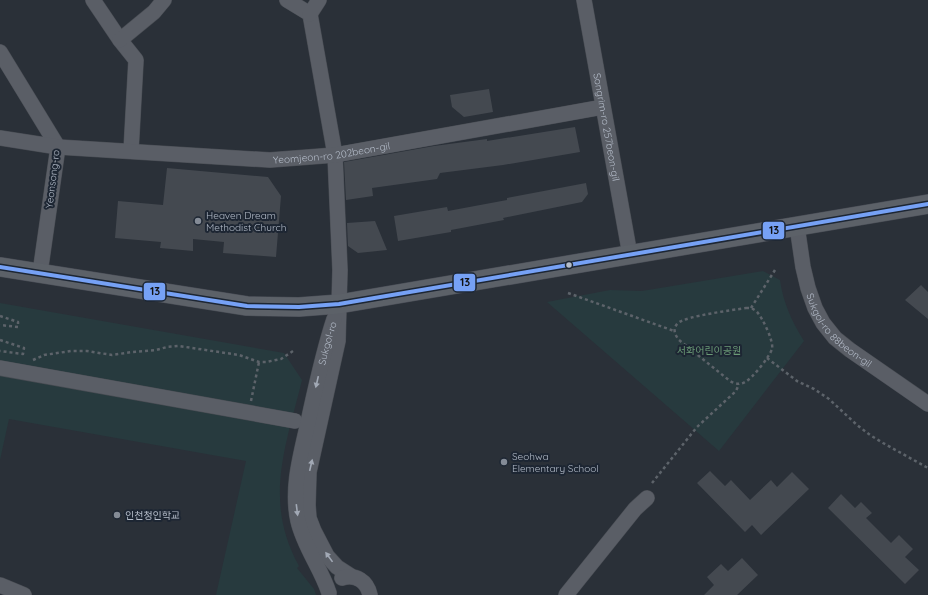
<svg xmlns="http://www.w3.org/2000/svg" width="928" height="595" font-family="Quicksand,'Noto Sans KR',sans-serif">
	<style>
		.green { fill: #273a3e }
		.building { fill: #444950 }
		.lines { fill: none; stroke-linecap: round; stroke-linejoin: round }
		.minor-casing { stroke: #484c53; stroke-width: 16 }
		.major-casing { stroke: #484c55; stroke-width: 20 }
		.path { stroke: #5d636a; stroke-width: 2.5; stroke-dasharray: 3 3; stroke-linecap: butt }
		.minor { stroke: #5a5e66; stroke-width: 15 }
		.major { stroke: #5c6168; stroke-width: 19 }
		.bus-1-casing { stroke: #1d2633; stroke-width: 7 }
		.bus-1 { stroke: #76a1f5; stroke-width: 4 }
		.oneway { fill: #a2a9b5 }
		.poi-dot { fill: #848b96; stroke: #1d2633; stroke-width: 1.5 }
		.bus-dot { fill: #b4bcc9; stroke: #1d2633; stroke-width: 1.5 }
		.labels { text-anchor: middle; stroke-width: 4; stroke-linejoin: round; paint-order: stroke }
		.street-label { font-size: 10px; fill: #b4bcc9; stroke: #1d2633 }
		.poi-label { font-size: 10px; fill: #b4bcc9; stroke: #1d2633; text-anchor: start }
		.park-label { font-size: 10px; fill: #6b9a76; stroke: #1d2633 }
		.line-badge { stroke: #1d2633; stroke-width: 1.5 }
		.pale-badge-label { font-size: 11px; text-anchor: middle; font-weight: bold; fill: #111 }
	</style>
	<rect width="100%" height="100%" fill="#2a3038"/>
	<path class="green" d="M763,271L780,280C783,302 792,322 804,341L719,451L547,302L610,290L642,291Z
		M0,303L284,353L302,380C286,446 263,501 299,566L297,568L314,589L316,595H216L246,461L9,419L0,460Z"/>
	<path class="building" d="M489,89L493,112L464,117L452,107L450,95Z
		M575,127L580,152L503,165L440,173L437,179L372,188L373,196L346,200L344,162L434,146L487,139V141Z
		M167,168L268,177L281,196L276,257L223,253L224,242L193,239V251L160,248L161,242L115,238L118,201L163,205Z
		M586,183L588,194L582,202L503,218L504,220L451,230V232L398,241L394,216L447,207L448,211L507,200V198Z
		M375,221L387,250L358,253L348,246L347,223Z
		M921,285L928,292V319L905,300Z
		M710,471L725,486L731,480L750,500L771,480L777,487L792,472L809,489L761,535L752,525L745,532L697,483Z
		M841,494L855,508L861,502L872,513L866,518L891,543L899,535L913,549L905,557L919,570L905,584L828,508Z
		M742,558L758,575L737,595H704L714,585L707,577L721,564L728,571Z"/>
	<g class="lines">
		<defs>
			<g id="minor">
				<path d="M93,0L120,40L136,60L131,151"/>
				<path d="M287,0L310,14L335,155L340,270L338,341L309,472L308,505L309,518L314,531L327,556L337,567L351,576"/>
				<path id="s1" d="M584,0L630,255"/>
				<path d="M310,14L319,0"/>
				<path d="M120,40L154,12L164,0"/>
				<path d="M0,52L58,147L40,273"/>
				<path id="s2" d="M0,138L58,147L270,160L335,155L603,107"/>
				<path id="s3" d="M797,226L803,267L808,288L815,308L823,323L835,338L850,350L928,404"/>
				<path d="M0,368L295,421"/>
				<path d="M342,578C356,574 367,581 370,595"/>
				<path d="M0,585L24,595"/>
				<path id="s4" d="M329,593C321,568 304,547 298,521C290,485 303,448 310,413C317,381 324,349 334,319"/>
				<path d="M566,595L635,509L647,498"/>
			</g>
			<path id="major" d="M0,267L247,306L299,307L339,304L928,204"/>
		</defs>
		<use href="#minor" class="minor-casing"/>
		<use href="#major" class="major-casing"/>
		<path class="path" d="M568,293L674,331
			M746,308C750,308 753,308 757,312C762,317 774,341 772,349C770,356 752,379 745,382C740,385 735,384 730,381L679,340C675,335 672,329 678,323C686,316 733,310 746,308Z
			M751,308L775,270
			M0,316L18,322V327L0,325
			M0,340L24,348L23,354L0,351
			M767,358L797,381L814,389L829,399L857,425L870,435L883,443L928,468
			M33,360L44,355L71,351H87L112,355L132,352L156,350L167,347L179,346L239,355L259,362H266L281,359L293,351
			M251,401L259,362
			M652,483L697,427L736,391L739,384"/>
		<use href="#minor" class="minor"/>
		<use href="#major" class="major"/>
		<defs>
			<path id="bus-1" d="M0,267L247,306L299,307L339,304L928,204"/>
		</defs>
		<use href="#bus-1" class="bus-1-casing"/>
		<use href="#bus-1" class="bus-1"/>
	</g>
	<defs><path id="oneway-solid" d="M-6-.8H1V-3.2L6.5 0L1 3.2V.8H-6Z"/></defs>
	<g class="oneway">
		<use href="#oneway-solid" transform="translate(317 382) rotate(103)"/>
		<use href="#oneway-solid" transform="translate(311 465) rotate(-77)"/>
		<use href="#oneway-solid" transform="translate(297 510) rotate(83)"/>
		<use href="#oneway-solid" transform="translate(329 557) rotate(-126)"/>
	</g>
	<g class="poi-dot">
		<circle cx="198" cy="221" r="4"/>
		<circle cx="504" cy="462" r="4"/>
		<circle cx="117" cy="515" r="4"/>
	</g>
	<circle class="bus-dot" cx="569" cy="265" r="3.5"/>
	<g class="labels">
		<g class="street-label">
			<text dy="4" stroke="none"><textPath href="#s1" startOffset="129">Songrim-ro 257beon-gil</textPath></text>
			<text dy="4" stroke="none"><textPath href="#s2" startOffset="333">Yeomjeon-ro 202beon-gil</textPath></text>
			<text transform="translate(52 179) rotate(-83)" y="4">Yeonsong-ro</text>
			<text dy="4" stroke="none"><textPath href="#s3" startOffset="117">Sukgol-ro 88beon-gil</textPath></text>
			<text dy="4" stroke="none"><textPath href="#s4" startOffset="260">Sukgol-ro</textPath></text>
		</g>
		<g class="poi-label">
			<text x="206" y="219">Heaven Dream<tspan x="206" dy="12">Methodist Church</tspan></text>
			<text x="512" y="460">Seohwa<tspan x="512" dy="12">Elementary School</tspan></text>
			<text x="125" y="519">인천청인학교</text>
		</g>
		<g class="park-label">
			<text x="709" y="354">서화어린이공원</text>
		</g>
	</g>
	<g class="line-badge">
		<rect x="762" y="221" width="23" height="19" rx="4" fill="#76a1f5"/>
		<rect x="453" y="273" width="23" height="19" rx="4" fill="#76a1f5"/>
		<rect x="143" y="282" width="23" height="19" rx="4" fill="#76a1f5"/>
	</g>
	<g class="pale-badge-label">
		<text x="774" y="234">13</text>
		<text x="465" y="286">13</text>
		<text x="155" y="295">13</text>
	</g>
</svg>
